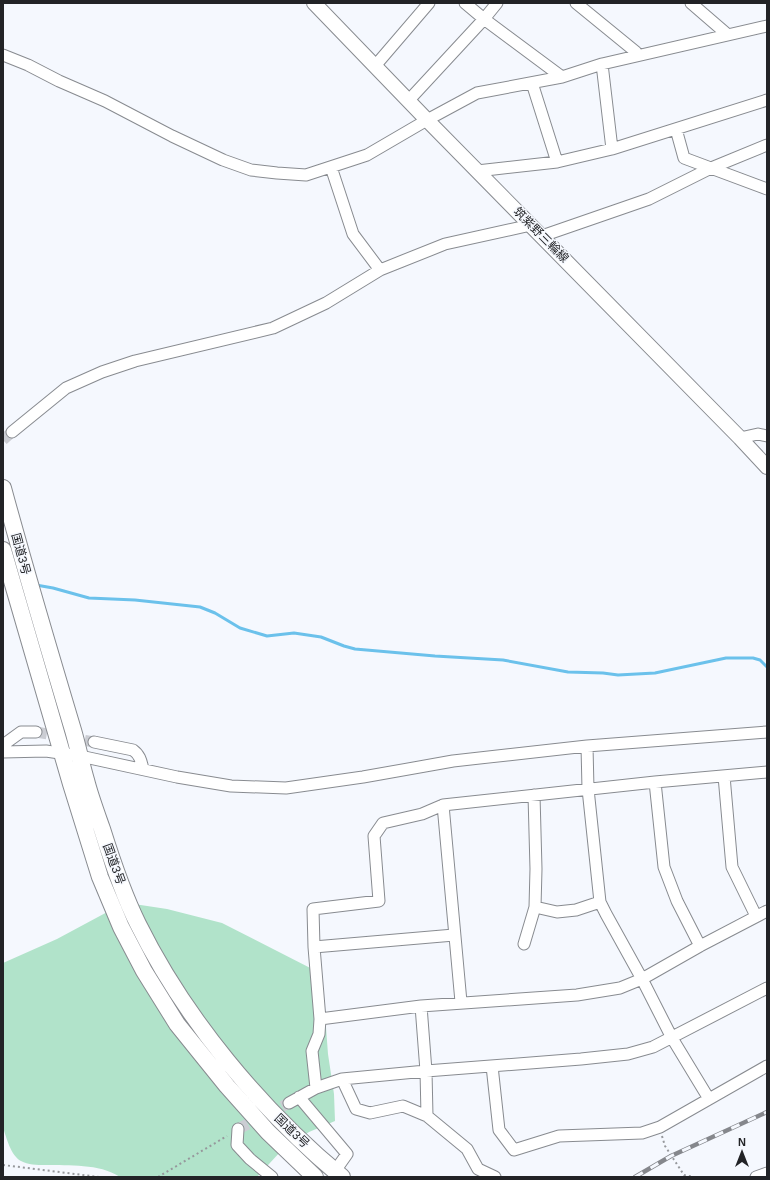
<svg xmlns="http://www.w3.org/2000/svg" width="770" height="1180" font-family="Helvetica,'Noto Sans JP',sans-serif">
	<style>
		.green { fill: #b1e3ca }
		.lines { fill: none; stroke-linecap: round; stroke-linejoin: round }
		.stream { stroke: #6bc1eb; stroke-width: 3 }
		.minor-tunnel { stroke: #cbcdd3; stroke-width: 11; stroke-dasharray: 11 5.5; stroke-linecap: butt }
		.minor-casing { stroke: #888b90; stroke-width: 13 }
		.major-casing { stroke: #888b90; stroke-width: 16 }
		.highway-casing { stroke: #888b90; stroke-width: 18 }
		.path { stroke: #96989c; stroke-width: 2; stroke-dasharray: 2 3; stroke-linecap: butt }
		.minor { stroke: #fff; stroke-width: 11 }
		.major { stroke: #fff; stroke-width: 14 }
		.highway { stroke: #fff; stroke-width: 16 }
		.rail-casing { stroke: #85878c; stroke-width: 4.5 }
		.rail { stroke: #f5f8fe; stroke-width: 3; stroke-dasharray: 9; stroke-linecap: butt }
		.labels { text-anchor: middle; stroke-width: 3; stroke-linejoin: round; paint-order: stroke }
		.street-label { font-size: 12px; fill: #222326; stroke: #f5f8fe }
	</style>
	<rect width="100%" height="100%" fill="#f5f8fe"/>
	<path class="green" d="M134,904L167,909L222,923L322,974L328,1054L334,1094L335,1121L309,1132L281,1151L257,1177H120C98,1163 70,1166 45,1165C37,1165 28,1165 21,1161C11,1156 6,1137 3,1127V963L57,939L111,910Z"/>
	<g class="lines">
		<path class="stream" d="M36,585L53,588L89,598L135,600L200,607L215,613L240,628L267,636L294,633L321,637L344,646L355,649L435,656L503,660L568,672L603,673L618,675L655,673L726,658H753L760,660L767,667"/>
		<path class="minor-tunnel" d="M3,440L12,432
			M36,732L94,742
			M238,1129L289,1103"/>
		<defs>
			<path id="minor" d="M465,3L484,19L562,77
				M576,3L636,52
				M691,3L728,35
				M3,55L28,65L59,81L105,101L172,136L223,160L251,170L277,173L306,175L367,155L427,120L477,93L562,77L602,64L767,26
				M602,64L612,149
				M375,66L429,3
				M532,83L557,162
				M409,100L484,19L497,3
				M676,129L684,158L767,189
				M331,167L353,234L380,270
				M477,171L557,162L612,149L767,100
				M542,236L649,199L711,168L767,145
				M12,432L66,388L102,372L135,361L273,328L326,303L380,270L445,244L531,225
				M740,438L758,434L767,436
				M94,742L133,750C140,755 141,761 143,769
				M3,745L21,732H36
				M587,746L588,789L600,902L606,914L642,979L672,1038L709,1099
				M3,752L46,751L80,756L177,777L231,786L286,788L363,777L453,761L587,746L767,732
				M724,776L732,867L756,916
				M655,782L664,867L677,901L700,946
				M443,805L461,1002
				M535,907L557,912L576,910L600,902
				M524,944L535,907L536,869L534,795
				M314,947L454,935
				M421,1006L426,1071L427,1116
				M320,1019L421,1006L577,995L620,988L642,979L700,946L767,911
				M492,1066L499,1130L514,1150L559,1136L642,1133L660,1127L767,1066
				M342,1079L356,1109L370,1113L403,1106L427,1116L467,1149L478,1169L495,1177
				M316,1088L312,1051L319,1034L320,1019L314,947L313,909L379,901L374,836L383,823L422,814L443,805L655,782L767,772
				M299,1097L347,1154L335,1171
				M289,1103L316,1088L342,1079L426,1071L581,1059L628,1054L653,1047L767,988
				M238,1129L237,1145L250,1159L272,1177
				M756,1177L767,1173"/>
			<path id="major" d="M314,3L427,120L740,438L767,467"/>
			<path id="highway" d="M3,488C25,569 49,650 73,730C78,747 81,763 86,780C90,796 96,812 102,829C112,861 123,894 138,924C185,1019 261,1110 342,1177
				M3,550L71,784L100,877L121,927L144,971L177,1024L227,1086L268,1132L315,1177"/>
		</defs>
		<use href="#minor" class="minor-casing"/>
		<use href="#major" class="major-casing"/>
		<use href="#highway" class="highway-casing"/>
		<path class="path" d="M662,1136L665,1146L684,1175L694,1177
			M3,1165L99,1177
			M158,1177L227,1136"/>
		<use href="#minor" class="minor"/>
		<use href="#major" class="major"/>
		<use href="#highway" class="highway"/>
		<defs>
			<path id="rail" d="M635,1177L671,1156L767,1112"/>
		</defs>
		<use href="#rail" class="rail-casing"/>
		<use href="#rail" class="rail"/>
	</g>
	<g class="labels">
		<g class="street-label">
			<text transform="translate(541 235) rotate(45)" y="4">筑紫野三輪線</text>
			<text transform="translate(21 554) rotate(75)" y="4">国道3号</text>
			<text transform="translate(114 864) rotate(70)" y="4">国道3号</text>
			<text transform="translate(292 1131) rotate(44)" y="4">国道3号</text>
		</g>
	</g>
	<rect width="770" height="1180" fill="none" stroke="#222326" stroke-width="8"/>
	<g transform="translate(742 1152)" stroke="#f5f8fe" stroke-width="3" paint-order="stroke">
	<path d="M0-3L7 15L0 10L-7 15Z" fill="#222326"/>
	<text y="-6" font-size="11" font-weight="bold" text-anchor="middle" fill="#222326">N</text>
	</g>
</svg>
